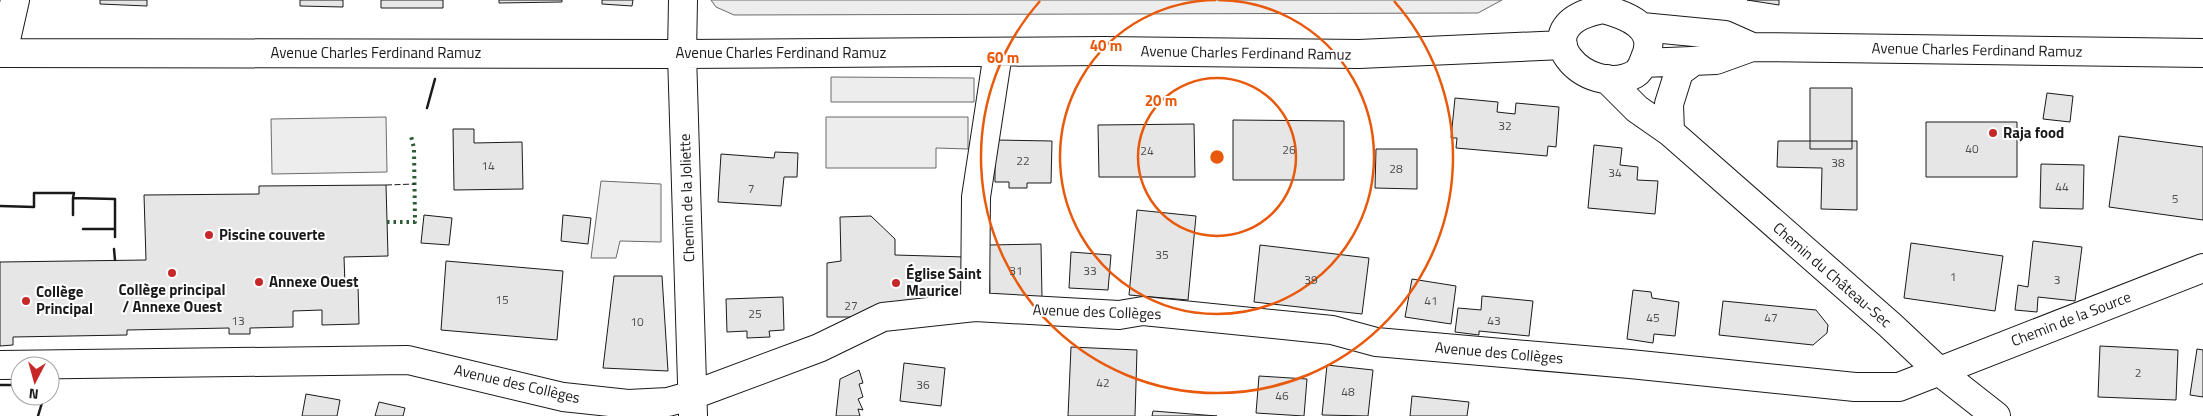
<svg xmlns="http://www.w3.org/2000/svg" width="2203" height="416" font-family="'Titillium Web',sans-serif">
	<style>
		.built { fill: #ededed; stroke: #6a6a6a }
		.building { fill: #e6e6e6; stroke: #1a1a1a }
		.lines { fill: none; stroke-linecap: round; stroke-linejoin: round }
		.minor-casing { stroke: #1a1a1a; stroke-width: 30 }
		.minor { stroke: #fff; stroke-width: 28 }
		.hedge { stroke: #2b5a34; stroke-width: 4; stroke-dasharray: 2.5 4; stroke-linecap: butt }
		.fence { stroke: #1a1a1a; stroke-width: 1; stroke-dasharray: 6 2.5; stroke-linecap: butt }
		.wall { stroke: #1a1a1a; stroke-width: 2.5 }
		.ring { fill: none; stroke: #e8590c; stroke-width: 2.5 }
		.poi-dot { fill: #c62828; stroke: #fff; stroke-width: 2 }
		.labels { text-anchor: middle; stroke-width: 4; stroke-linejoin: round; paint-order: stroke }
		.number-label { font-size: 12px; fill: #4d4d4d }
		.street-label { font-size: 15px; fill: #1a1a1a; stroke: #fff }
		.poi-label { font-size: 15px; font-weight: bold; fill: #1a1a1a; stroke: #fff; text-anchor: start }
		.centre { fill: #e8590c; stroke: #fff; stroke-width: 2.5 }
		.ring-label { font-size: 15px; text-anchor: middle; font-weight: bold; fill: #e8590c; stroke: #fff; stroke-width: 4; stroke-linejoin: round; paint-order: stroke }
	</style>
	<rect width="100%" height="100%" fill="#fff"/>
	<path class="built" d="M711,0H1502L1478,13L734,15L716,7Z
		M831,77L974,78V102H831Z
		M386,117L387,172L272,174L271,119Z
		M826,117H968V149L936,148V168H826Z
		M601,181L661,184V242L620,241L616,258H591Z"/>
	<path class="building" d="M100,0H147V6L100,4Z
		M300,0H343V7L300,6Z
		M381,0H443V8H381Z
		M499,0H562V2L499,3Z
		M602,0H633L632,6L602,4Z
		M1747,0H1779V5Z
		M1810,88H1852V149H1810Z
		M2047,93L2073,96L2070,122L2043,119Z
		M1455,98L1498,102L1497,112L1515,114L1516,103L1559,107L1556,147L1548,146L1547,156L1456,148L1457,138H1451Z
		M1233,120L1344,121V180H1233Z
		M1926,122H2017V177H1926Z
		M1194,124L1195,177H1099L1098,125Z
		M453,129H474V143L522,142L523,189L454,190Z
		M2119,136L2203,147V220L2109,207Z
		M995,140L1052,141L1051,183H1027V188H1009V182H995Z
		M1778,141H1857V210L1821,209L1822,168L1777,167Z
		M1594,145L1622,148L1620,165L1638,167L1637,180L1658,181L1655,214L1588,208Z
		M1376,149H1417V189L1375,188Z
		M775,152L798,153L797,177H784L781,206L718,202L721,154L774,158Z
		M2041,164L2084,165L2083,209L2040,208Z
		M386,185L388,256L344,257L345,285H358L359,324L322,325V310L293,311V327L250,328V334H229V328L127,330V335L13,337V345L0,346V262L146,260L144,195L259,194V186Z
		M1137,210L1196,216L1188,300L1129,295Z
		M424,215L452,218L449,245L421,243Z
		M563,215L591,218L588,244L561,241Z
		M871,216L895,239V255L966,257L965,304L863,317H827V263L841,261L840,217Z
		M2033,241L2082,247L2075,301L2038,297L2037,312L2015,310L2018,285L2028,287Z
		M1911,243L2003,256L1995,311L1904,298Z
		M1041,244L1042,297L990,298L989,245Z
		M1260,245L1369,258L1362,314L1254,302Z
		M1071,252L1111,255L1108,290L1069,288Z
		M446,261L563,271L557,340L441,330Z
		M614,276H662L668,371L603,368Z
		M1412,279L1456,286L1451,324L1405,317Z
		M1633,290L1651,292L1652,298L1679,302L1675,336L1654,334L1653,343L1627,339Z
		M1482,296L1533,301L1529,336L1479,331V335L1455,332L1458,308L1481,310Z
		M783,297L784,330L769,331L770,337L747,338V331L727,332L726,299Z
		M1723,301L1816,310L1828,325L1827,333L1813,345L1719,335Z
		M2100,346L2178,350L2176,400L2098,397Z
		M1071,347L1137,350L1135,416H1068Z
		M2197,349L2203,350V397L2190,395Z
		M904,363L945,368L941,406L900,401Z
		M1327,365L1373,370L1368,416L1322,415Z
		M859,370L863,383L859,384L863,397L858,399L863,410L858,409L860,416H836L840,379Z
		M1259,376L1307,379L1304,416L1256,413Z
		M306,394L340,400L337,416H302Z
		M1412,396L1469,402L1467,416H1410Z
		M379,402L405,408L403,416H375Z
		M1153,411L1217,416H1152Z"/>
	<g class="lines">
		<defs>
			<path id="minor" d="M683,0L682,54L693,416
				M1603,9C1626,15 1659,27 1645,58C1643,64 1640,71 1635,74C1588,101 1516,26 1603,9Z
				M1642,27L1725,35L1752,47
				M0,53L682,54L1104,51L1359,54L1563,45
				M3,53L15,0
				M1643,63L1716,60L1752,47L2203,53
				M1607,79L1637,109L1670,132L1890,325L1940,372L1996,416
				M1670,132L1669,104L1679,72L1694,61
				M975,307L976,197L998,53
				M0,365L408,360L563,397L628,404L668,402L693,395L819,348L883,317L975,307L1119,315L1143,311L1332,330L1376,342L1630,364L1855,387H1899L2203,268"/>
		</defs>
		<use href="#minor" class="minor-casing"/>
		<use href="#minor" class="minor"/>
		<path class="hedge" d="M387,222H415L414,148L411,136"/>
		<path class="fence" d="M386,185L415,184"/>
		<path class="wall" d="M427,108L435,79
			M0,206L34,207V193H74L73,198L115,199V229H83
			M73,215V198
			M115,229V237
			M114,249L115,260
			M0,385H20
			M38,416L44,396"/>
	</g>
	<g class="ring">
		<circle cx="1217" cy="157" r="79"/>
		<path d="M1218 0A157 157 0 1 1 1216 0"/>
		<path d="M1394 1A236 236 0 1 1 1040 1"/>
	</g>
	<g class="poi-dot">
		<circle cx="1993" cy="133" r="5"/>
		<circle cx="209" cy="235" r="5"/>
		<circle cx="172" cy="273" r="5"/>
		<circle cx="259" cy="282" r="5"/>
		<circle cx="896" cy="283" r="5"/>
		<circle cx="26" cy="301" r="5"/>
	</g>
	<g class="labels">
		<g class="number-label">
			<text x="1505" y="130">32</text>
			<text x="1972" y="153">40</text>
			<text x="1289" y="154">26</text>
			<text x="1147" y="155">24</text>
			<text x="1023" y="165">22</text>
			<text x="1838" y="167">38</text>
			<text x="488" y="170">14</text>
			<text x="1396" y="173">28</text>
			<text x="1615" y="177">34</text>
			<text x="2062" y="191">44</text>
			<text x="751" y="193">7</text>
			<text x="2175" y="203">5</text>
			<text x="1162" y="259">35</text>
			<text x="1016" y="275">31</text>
			<text x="1090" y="275">33</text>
			<text x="1953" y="281">1</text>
			<text x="1311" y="284">39</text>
			<text x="2057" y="284">3</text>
			<text x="502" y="304">15</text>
			<text x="1431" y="305">41</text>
			<text x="851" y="310">27</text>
			<text x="755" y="318">25</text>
			<text x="1653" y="322">45</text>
			<text x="1771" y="322">47</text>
			<text x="238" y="325">13</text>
			<text x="1494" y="325">43</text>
			<text x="637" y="326">10</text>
			<text x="2138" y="377">2</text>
			<text x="1103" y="387">42</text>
			<text x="923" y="389">36</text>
			<text x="1348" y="396">48</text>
			<text x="1282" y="400">46</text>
		</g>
		<g class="street-label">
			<text transform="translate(1977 50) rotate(1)" y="5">Avenue Charles Ferdinand Ramuz</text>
			<text x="376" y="58">Avenue Charles Ferdinand Ramuz</text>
			<text x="781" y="58">Avenue Charles Ferdinand Ramuz</text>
			<text transform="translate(1246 53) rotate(1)" y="5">Avenue Charles Ferdinand Ramuz</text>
			<text transform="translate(687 198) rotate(-92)" y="5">Chemin de la Joliette</text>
			<text transform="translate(1832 275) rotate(41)" y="5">Chemin du Château-Sec</text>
			<text transform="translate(1097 312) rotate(2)" y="5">Avenue des Collèges</text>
			<text transform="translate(2071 319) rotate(-21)" y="5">Chemin de la Source</text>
			<text transform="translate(1499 353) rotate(5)" y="5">Avenue des Collèges</text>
			<text transform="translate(517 384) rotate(13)" y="5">Avenue des Collèges</text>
		</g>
		<g class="poi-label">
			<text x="2003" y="138">Raja food</text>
			<text x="219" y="240">Piscine couverte</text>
			<text x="906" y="279">Église Saint<tspan x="906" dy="17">Maurice</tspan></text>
			<text x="269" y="287">Annexe Ouest</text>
			<text x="172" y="295" text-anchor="middle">Collège principal<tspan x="172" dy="17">/ Annexe Ouest</tspan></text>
			<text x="36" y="297">Collège<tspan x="36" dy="17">Principal</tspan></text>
		</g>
	</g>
	<circle cx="1217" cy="157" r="8" class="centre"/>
	<g class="ring-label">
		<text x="1106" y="51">40 m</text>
		<text x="1003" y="63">60 m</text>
		<text x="1161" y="106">20 m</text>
	</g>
	<g transform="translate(35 381) rotate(186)"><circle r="24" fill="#ffffff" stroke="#a3a3a3"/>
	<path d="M0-4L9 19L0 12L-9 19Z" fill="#c62828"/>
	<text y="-8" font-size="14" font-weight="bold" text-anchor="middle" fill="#1a1a1a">N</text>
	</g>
</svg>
